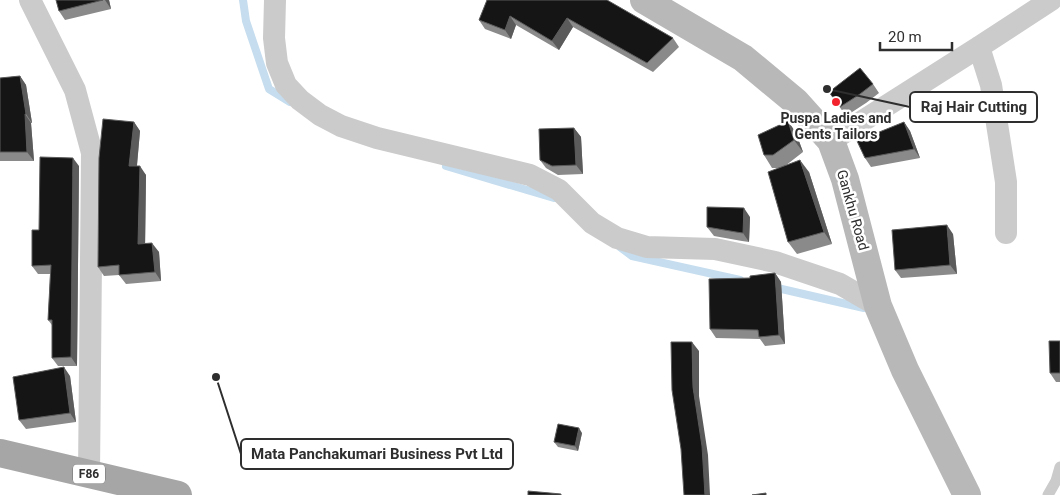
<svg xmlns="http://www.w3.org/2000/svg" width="1060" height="495" font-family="Roboto,sans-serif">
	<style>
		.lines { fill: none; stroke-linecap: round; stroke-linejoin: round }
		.stream { stroke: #c5ddee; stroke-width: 8 }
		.lane { stroke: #cbcbcb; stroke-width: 11 }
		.street { stroke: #cbcbcb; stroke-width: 22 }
		.secondary { stroke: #b8b8b8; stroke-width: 28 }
		.primary { stroke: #a6a6a6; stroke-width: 28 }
		.wall { fill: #8a8a8a }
		.shaded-wall { fill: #5b5b5b }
		.building { fill: #151515; stroke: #5b5b5b }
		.poi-dot { fill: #f2232d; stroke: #fff; stroke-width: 2 }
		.labels { text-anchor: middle; stroke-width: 5; stroke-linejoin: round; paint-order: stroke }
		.shield { fill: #fff; stroke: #6d6d6d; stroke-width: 1 }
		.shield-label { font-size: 12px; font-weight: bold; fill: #2e2e2e }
		.poi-label { font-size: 14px; font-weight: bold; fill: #2e2e2e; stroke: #fff }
		.street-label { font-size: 14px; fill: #2e2e2e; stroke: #fff }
		.leader { fill: none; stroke: #2e2e2e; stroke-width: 2 }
		.callout-dot { fill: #2e2e2e; stroke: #fff; stroke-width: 2 }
		.callout { fill: #fff; stroke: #2e2e2e; stroke-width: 2 }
		.callout-label { font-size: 15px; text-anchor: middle; font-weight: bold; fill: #2e2e2e }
	</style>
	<rect width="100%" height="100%" fill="#fff"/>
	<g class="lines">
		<path class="stream" d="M243,0L246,21L269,89L290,102
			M446,166L554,198
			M620,247L632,256L740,280
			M773,287L864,308"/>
		<path class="lane" d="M1048,495L1056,481L1060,467"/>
		<path class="street" d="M30,0L75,90L92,153L89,474
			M275,0L274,38L277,63L286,85L300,100L320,115L341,126L377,138L530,175L559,190L592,223L617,238L647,247L715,249L775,262L840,284L878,306
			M979,47L991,85L1006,182V233
			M831,141L979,47L1051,0"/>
		<path class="secondary" d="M644,0L743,58L796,102L831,141L845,179L878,306L905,370L967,495"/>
		<path class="primary" d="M0,453L178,495"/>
	</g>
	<path class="wall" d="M56,0H109L111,9L65,20L59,11Z
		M487,0L673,38L679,47L653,72L573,27L559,50L516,25L511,39L485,29L479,20Z
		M20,76L26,85L32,123H31L34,161H0V78Z
		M873,84L879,93L866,103L846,116L829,92Z
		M788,121L796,133L803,152L785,166L809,172L832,244L797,254L788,242L780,168H772L764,155Z
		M134,122L140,131L137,166L146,175L145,243L159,252L161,281L126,284L119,275L104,276L98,267Z
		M904,122L910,131L920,158L871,167L865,158Z
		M574,128L581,137L583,174L558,175L546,168L540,160Z
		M79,166L77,366H58L52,358V325L48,320L50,274H38L32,266L39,230Z
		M750,217L749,242L742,241L714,236L707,227Z
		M953,234L957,274L901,278L895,270Z
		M775,273L781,282L785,344L765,346L760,339L716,338L710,329L750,278Z
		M1060,341V382H1056L1050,373Z
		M70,376L76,422L26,429L19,420Z
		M582,433L578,451L558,447L554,442Z"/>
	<path class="shaded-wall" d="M105,0H109L111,9Z
		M510,16L516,25L511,39L505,30Z
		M567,18L573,27L559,50L552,41Z
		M20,76L26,85L32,123L26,114Z
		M25,114L31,123L34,161L27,152Z
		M788,121L796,133L803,152L794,140Z
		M134,122L140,131L136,175L129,166Z
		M904,122L910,131L920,158L914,149Z
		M574,128L581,137L583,174L576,165Z
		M73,158L79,166L77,366L71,357Z
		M800,160L809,172L832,244L824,232Z
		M140,166L146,175L145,253L138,244Z
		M744,208L750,217L749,242L743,233Z
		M947,225L953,234L957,274L950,265Z
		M152,243L159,252L161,281L155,272Z
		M775,273L781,282L785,344L779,335Z
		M692,342L699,351V396L708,455L710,495H705L693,387Z
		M64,367L70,376L76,422L70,413Z
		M579,428L582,433L578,451L575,446Z"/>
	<path class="building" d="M56,0H103L59,11Z
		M487,0H607L673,38L647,63L567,18L552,41L510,16L505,30L479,20Z
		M860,68L873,84L860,94L840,107L829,92Z
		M20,76L26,114H25L27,152H0V78Z
		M103,119L134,122L129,166H140L138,244L152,243L155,272L119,275V265L98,267L99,158Z
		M788,121L794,140L773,155H764L758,135Z
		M904,122L914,149L865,158L857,141Z
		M574,128L576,165L552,166L540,160L539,129Z
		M40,157L73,158L71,357L52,358V320H48L51,265L32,266V230H39Z
		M800,160L824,232L788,242L768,172Z
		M707,207L744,208L743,233L736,232L707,227Z
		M947,225L950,265L895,270L892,230Z
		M775,273L779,335L759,337L758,330L710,329L709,279L750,278V276Z
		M1049,341H1060V373H1050Z
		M671,342H692L693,387L702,446L705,495H684L681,449L672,390Z
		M64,367L70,413L19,420L13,377Z
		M558,424L579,428L575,446L554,442Z
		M528,491L561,494V495H528Z
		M766,493V495H752Z"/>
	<circle class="poi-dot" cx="836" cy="102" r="5"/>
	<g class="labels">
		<rect class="shield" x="73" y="464.5" width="32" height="19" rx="4"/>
		<g class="shield-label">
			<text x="89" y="478">F86</text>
		</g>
		<g class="poi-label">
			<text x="836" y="123">Puspa Ladies and<tspan x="836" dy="16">Gents Tailors</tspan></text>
		</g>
		<g class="street-label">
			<text transform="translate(853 210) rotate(74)" y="5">Gankhu Road</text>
		</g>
	</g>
	<path class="leader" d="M827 89L910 107M216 377L241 454"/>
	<g class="callout-dot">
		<circle cx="827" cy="89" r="5"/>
		<circle cx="216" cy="377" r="5"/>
	</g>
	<g class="callout">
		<rect x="910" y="92" width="127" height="30" rx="5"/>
		<rect x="241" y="439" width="272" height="30" rx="5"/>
	</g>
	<g class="callout-label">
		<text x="974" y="112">Raj Hair Cutting</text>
		<text x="377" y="459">Mata Panchakumari Business Pvt Ltd</text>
	</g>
	<path d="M880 42v8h72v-8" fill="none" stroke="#2e2e2e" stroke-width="2.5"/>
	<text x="888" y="42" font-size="15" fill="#2e2e2e" stroke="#ffffff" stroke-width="4" paint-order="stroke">20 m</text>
</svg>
